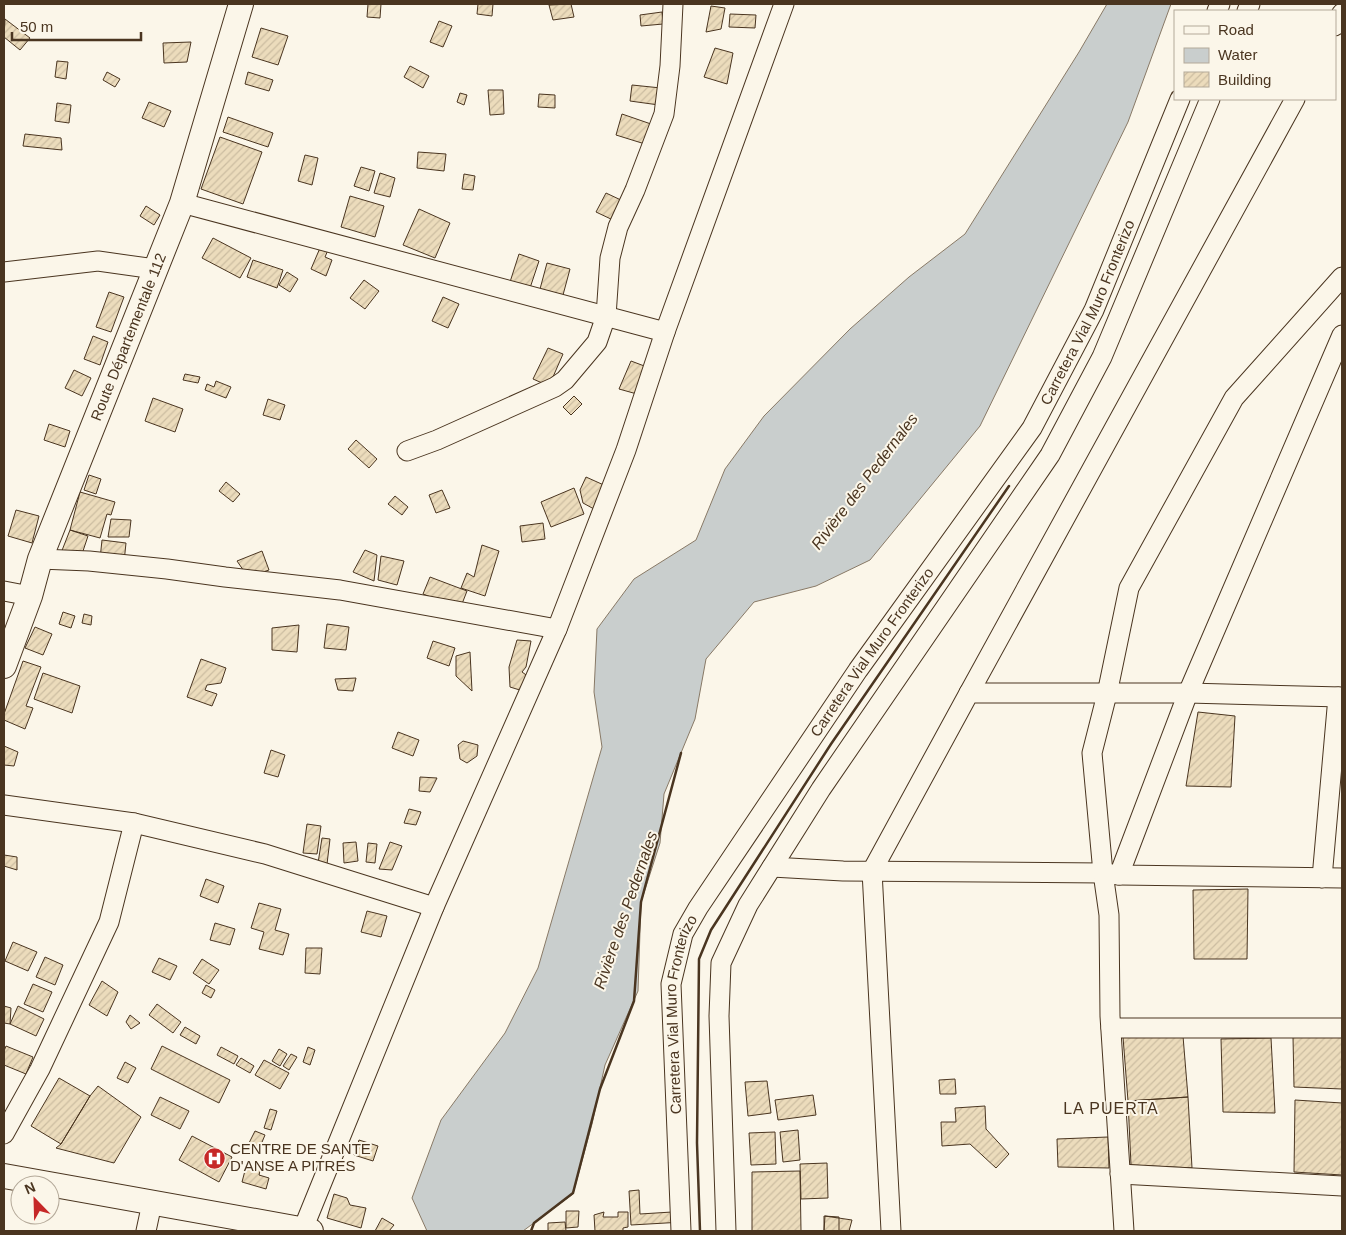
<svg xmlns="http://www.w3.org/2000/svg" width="1346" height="1235" font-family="Helvetica,sans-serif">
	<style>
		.water { fill: #c9cecd; stroke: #887966 }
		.building { fill: url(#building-hatch); stroke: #4a3520 }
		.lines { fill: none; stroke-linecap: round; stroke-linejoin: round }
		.minor-casing { stroke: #4a3520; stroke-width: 21 }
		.major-casing { stroke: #4a3520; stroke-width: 26 }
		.minor { stroke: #fbf6e9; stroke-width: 19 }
		.major { stroke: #fbf6e9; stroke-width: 24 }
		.wall { stroke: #4a3520; stroke-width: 2.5 }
		.labels { text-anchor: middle; stroke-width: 4; stroke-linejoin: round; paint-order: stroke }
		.street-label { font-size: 15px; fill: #4a3520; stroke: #fbf6e9 }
		.poi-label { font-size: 15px; fill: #4a3520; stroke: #fbf6e9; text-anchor: start }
		.water-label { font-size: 16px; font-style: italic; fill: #4a3520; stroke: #fbf6e9 }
		.neighbourhood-label { font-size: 16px; letter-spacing: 1px; fill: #4a3520; stroke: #fbf6e9 }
	</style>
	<defs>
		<pattern id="building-hatch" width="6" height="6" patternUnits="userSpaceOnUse" patternTransform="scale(1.25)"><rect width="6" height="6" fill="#ecdcbc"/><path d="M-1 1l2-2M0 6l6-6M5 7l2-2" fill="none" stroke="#ccbda1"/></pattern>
	</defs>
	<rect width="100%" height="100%" fill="#fbf6e9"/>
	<path class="water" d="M1107,4H1171L1128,122L980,426L870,560L816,586L754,602L706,659L695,719L664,794L660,843L641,902L638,991L605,1065L592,1124L573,1194L523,1231H427L412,1198L441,1120L505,1033L538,968L602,747L594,692L597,629L634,579L696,540L725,469L764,416L850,329L909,277L965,234L1079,52Z"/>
	<path class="building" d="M368,4H381L380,18L367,17Z
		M478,4H493L492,16L477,14Z
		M571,4L574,17L553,20L549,5Z
		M711,6L725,8L721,29L706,32Z
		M662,12L663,24L641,26L640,15Z
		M730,14L756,15L755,28L729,27Z
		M5,19L30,38L20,50L4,37Z
		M439,21L452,26L443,47L430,42Z
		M261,28L288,36L278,65L252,57Z
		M191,42L187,62L164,63L163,43Z
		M715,48L733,53L727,84L704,77Z
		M57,61L68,62L66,79L55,77Z
		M410,66L429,76L423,88L404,77Z
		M107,72L120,79L115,87L103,80Z
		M248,72L273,80L269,91L245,84Z
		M632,85L661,88L659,105L630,101Z
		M488,90H503L504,114L490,115Z
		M460,93L467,95L464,105L457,102Z
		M539,94L555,95V108L538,107Z
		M149,102L171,111L164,127L142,118Z
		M57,103L71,105L69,123L55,121Z
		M622,114L651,124L645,144L616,135Z
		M228,117L273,133L268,147L223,132Z
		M25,134L61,138L62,150L23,146Z
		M220,137L262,152L243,204L201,189Z
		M418,152L446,154L444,171L417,168Z
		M305,155L318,158L312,185L298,181Z
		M361,167L375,171L369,191L354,186Z
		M380,173L395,178L390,197L374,193Z
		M464,174L475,176L473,190L462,189Z
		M606,193L623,201L613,220L596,212Z
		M350,196L384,206L375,237L341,227Z
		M146,206L160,215L154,225L140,216Z
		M419,209L450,223L435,258L403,245Z
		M213,238L251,258L240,278L202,258Z
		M320,248L328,250L325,257L332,260L326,276L311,269Z
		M519,254L539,261L530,288L510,282Z
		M253,260L283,270L277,288L247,277Z
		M547,263L570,269L563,295L540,289Z
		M287,272L298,279L290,292L279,285Z
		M364,280L379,291L365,309L350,298Z
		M109,292L124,297L111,332L96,327Z
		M443,297L459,304L448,328L432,321Z
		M93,336L108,342L100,365L84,359Z
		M548,348L563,354L549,386L533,379Z
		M631,361L647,367L637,394L619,389Z
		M74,370L91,378L82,396L65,388Z
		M185,374L200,377L198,383L183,380Z
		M216,381L231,387L226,398L205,390L207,384L214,387Z
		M574,396L582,404L571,415L563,407Z
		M153,398L183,409L175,432L145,421Z
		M268,399L285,405L280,420L263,415Z
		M49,424L70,431L65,447L44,440Z
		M356,440L377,459L369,468L348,449Z
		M89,475L101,479L96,494L84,490Z
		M586,477L606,486L594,509L583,503L580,490Z
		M226,482L240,494L233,502L219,491Z
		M574,488L584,514L551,527L541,502Z
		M442,490L450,508L436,513L429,495Z
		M80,492L115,502L111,515L107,514L100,538L70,530Z
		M395,496L408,507L402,515L388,504Z
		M16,510L39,516L32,543L8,536Z
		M111,519L131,520L129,537H108Z
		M543,523L545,539L522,542L520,526Z
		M70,530L88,536L80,560L61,553Z
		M102,540L126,543L124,562L100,559Z
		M482,545L499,551L485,596L461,588L467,573L474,577Z
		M365,550L377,555L374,581L353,572Z
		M262,551L269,570L248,577L237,561Z
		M381,556L404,561L397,585L378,580Z
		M430,577L467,591L460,609L423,594Z
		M63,612L75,616L71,628L59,624Z
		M84,614L92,616L91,625L82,623Z
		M327,624L349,627L346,650L324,648Z
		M299,625L297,652L272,650V628Z
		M35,627L52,634L43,655L25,648Z
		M517,640L531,641L526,667L522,672L529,677L523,691L510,687L509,667Z
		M433,641L455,648L449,666L427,658Z
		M470,652L472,691L456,676V656Z
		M201,659L226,668L221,683L207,685L205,690L217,694L212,706L187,697Z
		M23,661L41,667L26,706L33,708L25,729L4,720V714Z
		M43,673L80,686L72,713L34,699Z
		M356,678L353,691L338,690L335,679Z
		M1198,712L1235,716L1231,787L1186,786Z
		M398,732L419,740L413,756L392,748Z
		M463,741L478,745L477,756L467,763L460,759L458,745Z
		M4,746L18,752L14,766L4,765Z
		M271,750L285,755L278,777L264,773Z
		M420,777L437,778L430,792L419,791Z
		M409,809L421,812L416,825L404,823Z
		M307,824L321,826L317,854L303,853Z
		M322,838L330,839L327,864L318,863Z
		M356,842L358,861L344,863L343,843Z
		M390,842L402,846L392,870L379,869Z
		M368,843L377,844L375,863L366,862Z
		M4,855L17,857V870L4,866Z
		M206,879L224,886L218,903L200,896Z
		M1248,889L1247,959H1194L1193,890Z
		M259,903L281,909L275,930L289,934L283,955L259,949L264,932L251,928Z
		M367,911L387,916L381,937L361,932Z
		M215,923L235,929L230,945L210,940Z
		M13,942L37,952L28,971L5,961Z
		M306,948H322L320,974L305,973Z
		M45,957L63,965L55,985L36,977Z
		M159,958L177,966L170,980L152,972Z
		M202,959L219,970L209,984L193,973Z
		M102,981L118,992L107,1016L89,1005Z
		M33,984L52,992L43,1012L24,1004Z
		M206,985L215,990L211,998L202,993Z
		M157,1004L181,1022L173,1033L149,1015Z
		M4,1006L11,1008L10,1024L4,1023Z
		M18,1006L44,1019L36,1036L10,1024Z
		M130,1015L140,1023L131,1029L126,1022Z
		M185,1027L200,1036L196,1044L180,1035Z
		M1183,1036L1188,1097L1128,1101L1123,1037Z
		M1293,1037H1342V1089L1294,1087Z
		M1271,1038L1275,1113L1223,1112L1221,1039Z
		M6,1046L33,1057L26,1074L4,1065V1051Z
		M162,1046L230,1080L219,1103L151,1069Z
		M221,1047L238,1056L234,1064L217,1055Z
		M308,1047L315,1050L310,1065L303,1062Z
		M279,1049L287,1054L280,1066L272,1061Z
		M291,1054L297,1057L289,1070L283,1066Z
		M241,1058L254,1066L250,1073L236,1065Z
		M264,1060L289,1073L280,1089L255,1075Z
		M125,1062L136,1068L128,1083L117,1078Z
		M59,1078L90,1096L61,1144L31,1126Z
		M955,1079L956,1094H940L939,1080Z
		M767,1081L771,1113L748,1116L745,1082Z
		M98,1086L141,1117L114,1163L56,1148L61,1144L90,1096Z
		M813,1095L816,1115L778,1120L775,1100Z
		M160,1097L189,1111L180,1129L151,1115Z
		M1188,1097L1192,1168L1131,1165L1128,1101Z
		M1295,1100L1342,1103V1175L1294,1172Z
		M985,1106L986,1129L1009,1154L996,1168L970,1144L942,1146L941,1122H956L955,1108Z
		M270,1109L277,1111L271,1130L264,1128Z
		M798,1130L800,1160L783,1162L780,1132Z
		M255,1131L265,1135L260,1147L249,1143Z
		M775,1132L776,1164L751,1165L749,1133Z
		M192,1136L232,1157L219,1182L179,1160Z
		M1108,1137L1109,1168L1058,1167L1057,1139Z
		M359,1140L378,1146L373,1161L354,1155Z
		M247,1163L261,1167L259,1175L269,1178L266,1189L242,1182Z
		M827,1163L828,1198L801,1199L800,1164Z
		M800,1171L801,1231H752V1172Z
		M639,1190L640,1214L672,1212L683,1222L631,1225L629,1191Z
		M334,1194L347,1198L350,1205L366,1208L361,1228L327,1218Z
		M566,1211H579L578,1227L566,1228Z
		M604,1212L603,1217H618V1212H628V1227L623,1228V1231H595L594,1215Z
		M824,1216L839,1217V1231H824Z
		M825,1216L852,1220L849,1231H824Z
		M382,1218L394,1225L389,1231H375Z
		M565,1222L566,1231H548V1223Z"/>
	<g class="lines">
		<defs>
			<g id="minor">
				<path d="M1217,11L1220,4"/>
				<path d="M1247,11L1250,4"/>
				<path d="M1335,26L1342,13"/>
				<path d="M182,203L665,332"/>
				<path d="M4,272L98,261L155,269"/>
				<path d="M407,451L437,440L555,387L565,380L597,342L606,316L610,258L618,227L635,190L664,114L670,66L673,4"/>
				<path d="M40,559L89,561L167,569L225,577L340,590L557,629"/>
				<path d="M4,591L30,596"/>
				<path d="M969,693L1295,99"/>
				<path d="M4,805L134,823L265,854L434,907"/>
				<path d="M772,867L843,871L1103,873L1119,875L1342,878"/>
				<path d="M1119,875L1188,693L1342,335"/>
				<path d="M1322,878L1338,697"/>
				<path d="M1111,1028H1342"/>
				<path d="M4,1134L40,1069L109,922L134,823"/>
				<path d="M1120,1174L1342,1186"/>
				<path d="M303,1229L434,907L557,629L626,450L665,332L784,4"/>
				<path d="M146,1231L152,1203"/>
				<path id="s1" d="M681,1231L671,984L683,934L698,908L858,670L1032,428L1094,310L1180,99"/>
				<path d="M726,1231L719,1016L721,963L748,905L821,789L1050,455L1102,357L1210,99"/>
				<path d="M891,1231L872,871L969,693H1188L1342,697"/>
				<path d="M1124,1231L1110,1016L1109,915L1103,873L1092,753L1107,694L1129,588L1234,398L1342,277"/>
			</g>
			<g id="major">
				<path id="s2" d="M4,666L30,596L40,559L182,203L241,4"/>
				<path d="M4,1176L311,1231"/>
			</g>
		</defs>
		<use href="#minor" class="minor-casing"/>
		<use href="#major" class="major-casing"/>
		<use href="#minor" class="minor"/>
		<use href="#major" class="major"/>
		<path class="wall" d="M531,1231L534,1223L573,1193L600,1089L634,1001L641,902L681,753
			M700,1231L697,1143L699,959L711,930L831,744L1009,486"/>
	</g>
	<defs>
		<symbol id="hospital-disc" viewBox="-11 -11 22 22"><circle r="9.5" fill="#c62828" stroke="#fbf6e9"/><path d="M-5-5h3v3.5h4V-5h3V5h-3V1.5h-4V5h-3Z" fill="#fff"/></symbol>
	</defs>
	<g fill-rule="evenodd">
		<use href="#hospital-disc" x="202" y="1146" width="25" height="25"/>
	</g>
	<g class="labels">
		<g class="street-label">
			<text dy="5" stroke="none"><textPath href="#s1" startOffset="1042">Carretera Vial Muro Fronterizo</textPath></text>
			<text dy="5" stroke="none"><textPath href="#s2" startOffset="352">Route Départementale 112</textPath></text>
			<text dy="5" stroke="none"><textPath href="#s1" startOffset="638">Carretera Vial Muro Fronterizo</textPath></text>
			<text dy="5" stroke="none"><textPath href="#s1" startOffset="218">Carretera Vial Muro Fronterizo</textPath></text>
		</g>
		<g class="poi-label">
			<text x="230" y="1154">CENTRE DE SANTE<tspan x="230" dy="17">D'ANSE A PITRES</tspan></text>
		</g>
		<g class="water-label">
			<text transform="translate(864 481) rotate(-53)" y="6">Rivière des Pedernales</text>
			<text transform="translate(625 910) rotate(-71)" y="6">Rivière des Pedernales</text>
		</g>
		<g class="neighbourhood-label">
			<text x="1111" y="1114">LA PUERTA</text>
		</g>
	</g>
	<rect width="1346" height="1235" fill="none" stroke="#4a3520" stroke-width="10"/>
	<rect x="1174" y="10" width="162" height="90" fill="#fbf6e9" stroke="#b4a999"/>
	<rect x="1184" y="26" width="25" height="8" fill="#fbf6e9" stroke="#b4a999"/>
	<text x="1218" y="35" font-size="15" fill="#4a3520">Road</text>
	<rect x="1184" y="48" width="25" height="15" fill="#c9cecd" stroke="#b4a999"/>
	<text x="1218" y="60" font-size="15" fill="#4a3520">Water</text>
	<rect x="1184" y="72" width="25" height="15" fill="url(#building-hatch)" stroke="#b4a999"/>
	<text x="1218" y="85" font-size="15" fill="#4a3520">Building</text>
	<g transform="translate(35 1200) rotate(337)"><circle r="24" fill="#fbf6e9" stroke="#b4a999"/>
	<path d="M0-4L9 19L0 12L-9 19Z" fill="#c62828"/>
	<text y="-8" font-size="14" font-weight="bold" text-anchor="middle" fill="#4a3520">N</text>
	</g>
	<path d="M12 32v8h129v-8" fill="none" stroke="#4a3520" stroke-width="2.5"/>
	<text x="20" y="32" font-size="15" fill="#4a3520" stroke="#fbf6e9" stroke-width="4" paint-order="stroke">50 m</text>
</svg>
